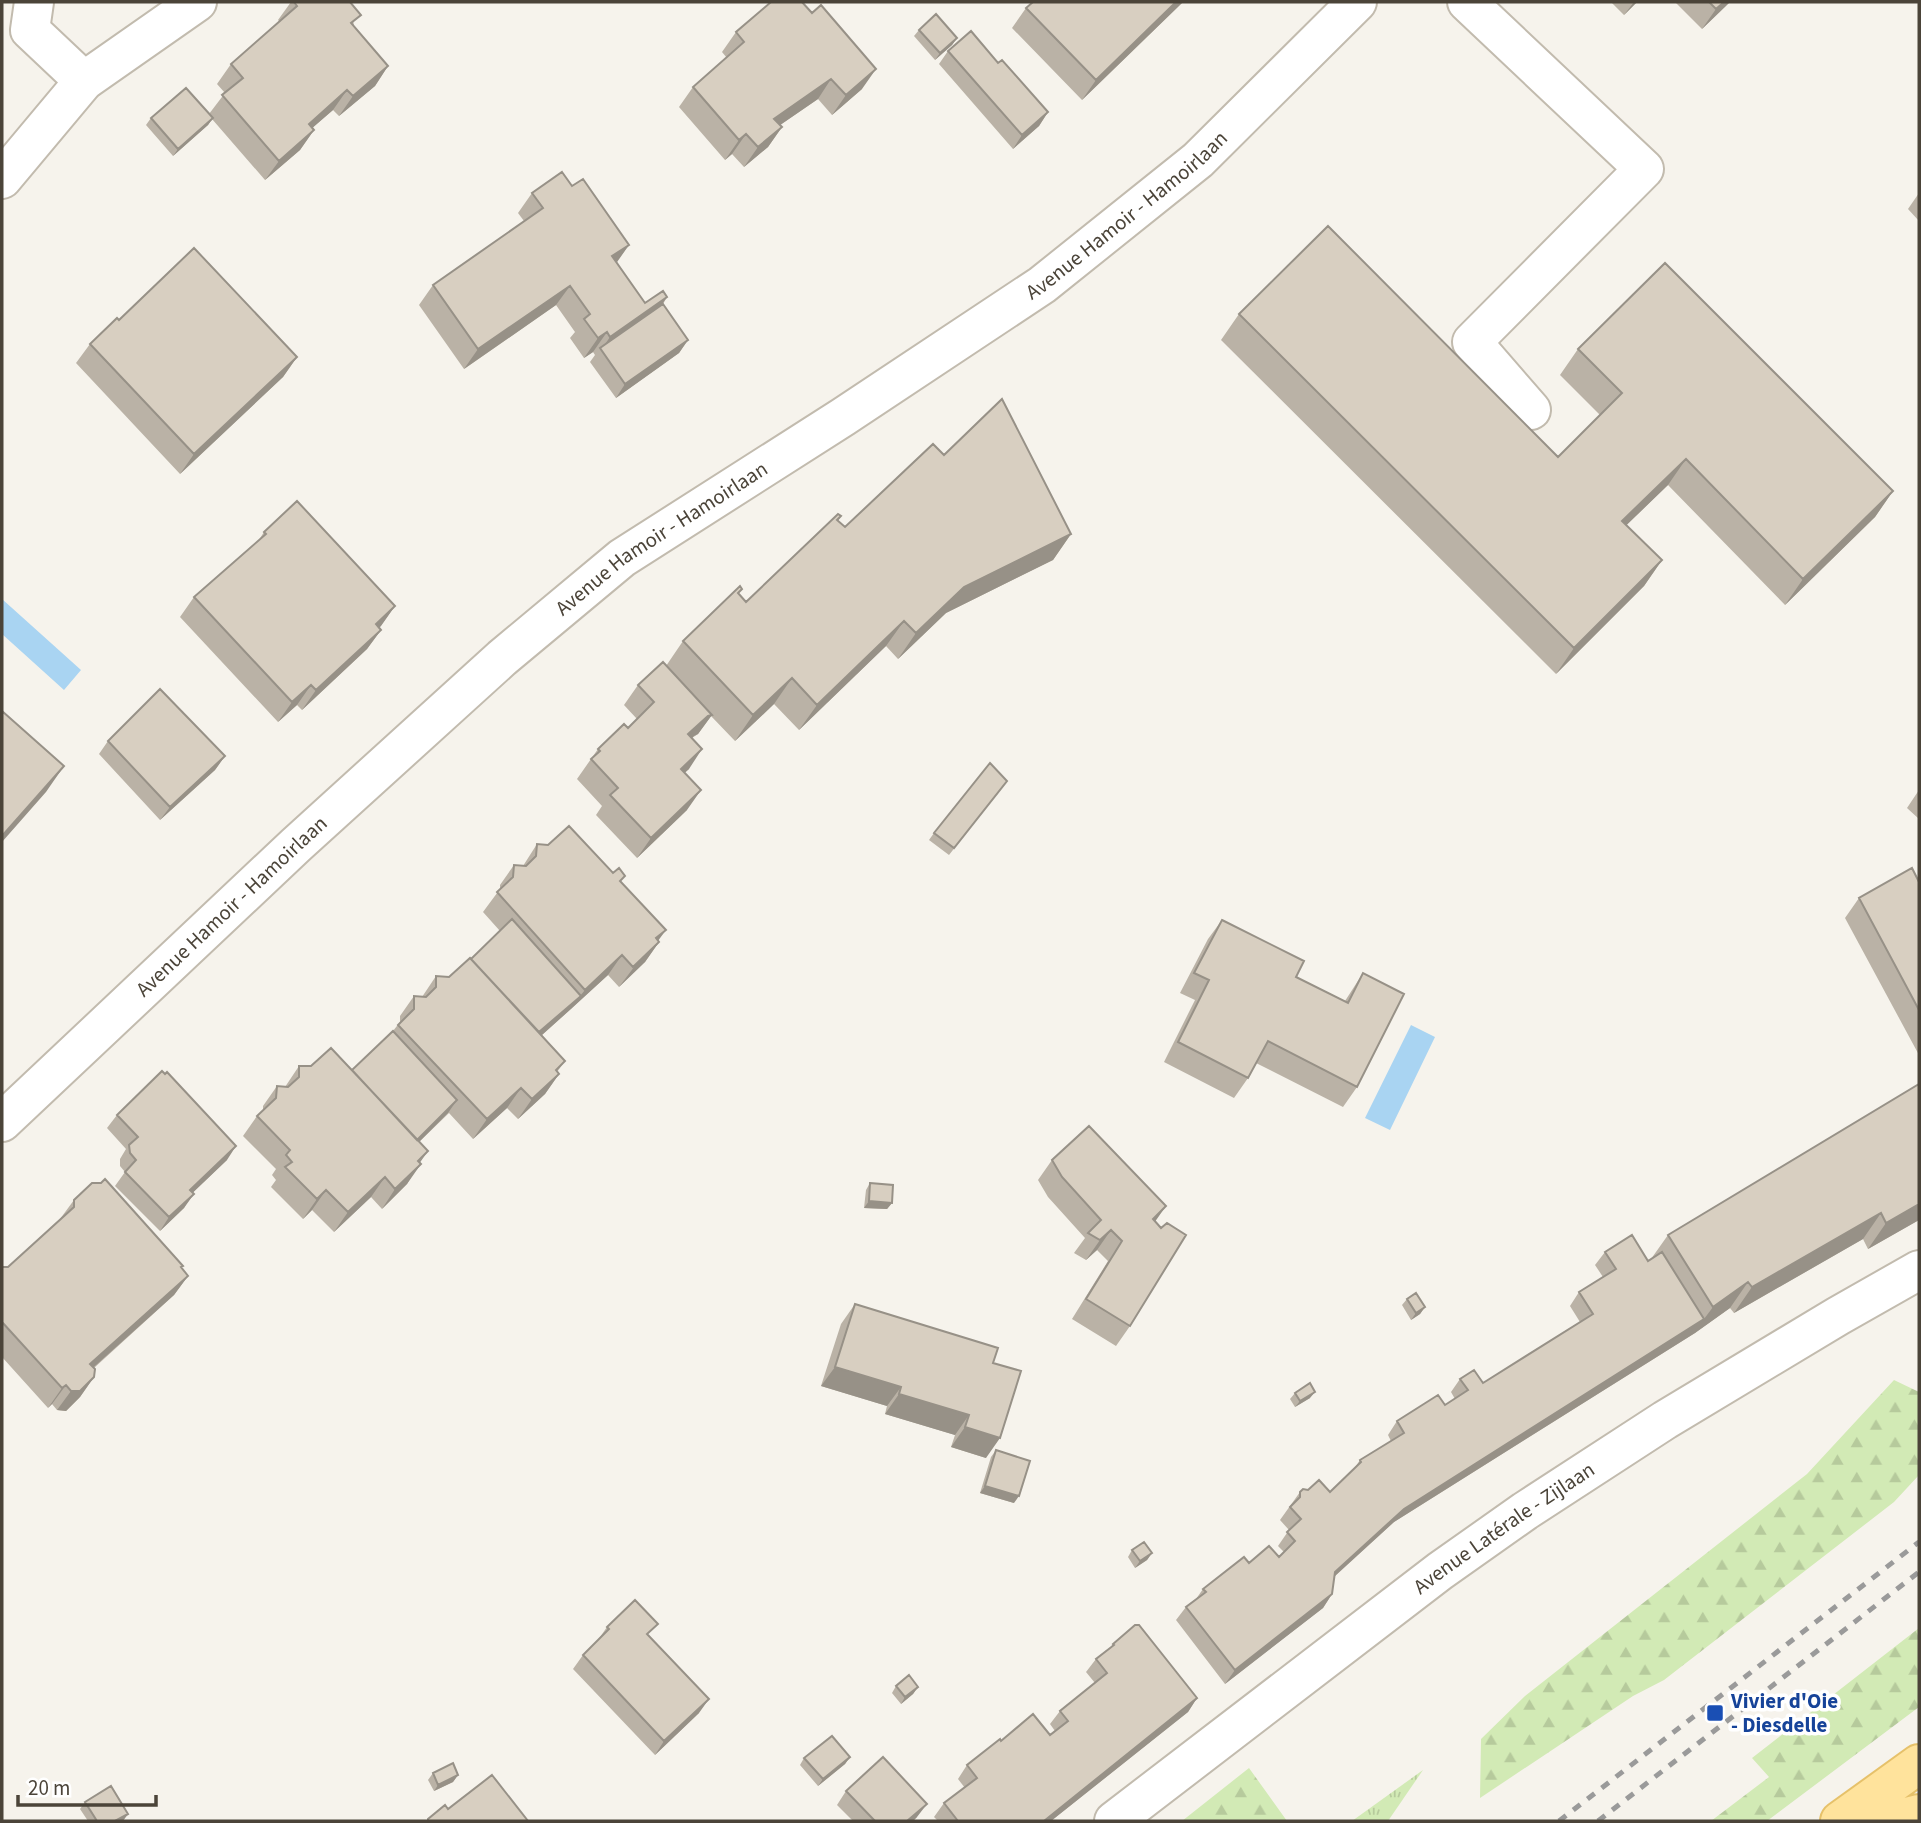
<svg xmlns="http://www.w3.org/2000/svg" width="1921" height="1823" font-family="'Source Sans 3',sans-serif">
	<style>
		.grass { fill: url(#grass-tufts) }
		.forest { fill: url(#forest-firs) }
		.water { fill: #a9d4f2 }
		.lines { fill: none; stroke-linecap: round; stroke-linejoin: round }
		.minor-casing { stroke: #c2bbae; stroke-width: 42 }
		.major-casing { stroke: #e6c16a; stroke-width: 42 }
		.minor { stroke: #fff; stroke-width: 38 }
		.major { stroke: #ffe39c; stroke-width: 38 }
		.rail { stroke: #9a9a9a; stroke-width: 5; stroke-dasharray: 9 9; stroke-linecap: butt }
		.wall { fill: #bab2a6 }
		.shaded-wall { fill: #979187 }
		.building { fill: #d8cfc1; stroke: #979187; stroke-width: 2 }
		.transit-dot { fill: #1a4fb4; stroke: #fff; stroke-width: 2.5 }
		.labels { text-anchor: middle; stroke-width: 7; stroke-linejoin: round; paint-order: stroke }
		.street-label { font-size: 21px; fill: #4b4439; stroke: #fff }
		.transit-label { font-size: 21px; font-weight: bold; fill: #164399; stroke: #fff; text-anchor: start }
	</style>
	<defs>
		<pattern id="grass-tufts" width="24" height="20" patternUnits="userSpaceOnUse" patternTransform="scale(1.75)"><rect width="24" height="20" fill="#d2eab5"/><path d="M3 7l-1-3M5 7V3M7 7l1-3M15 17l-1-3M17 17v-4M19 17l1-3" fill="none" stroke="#b6ca9c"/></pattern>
		<pattern id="forest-firs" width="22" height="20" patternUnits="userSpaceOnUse" patternTransform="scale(1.75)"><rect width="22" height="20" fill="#d2eab5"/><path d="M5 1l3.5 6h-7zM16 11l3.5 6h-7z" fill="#b6ca9c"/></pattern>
	</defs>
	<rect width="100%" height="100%" fill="#f6f3ec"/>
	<path class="grass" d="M1423,1770L1388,1821H1352Z"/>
	<path class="forest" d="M1894,1380L1919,1392V1475L1894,1502L1664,1680L1633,1696L1480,1798L1481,1739L1525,1696L1807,1474Z
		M1919,1628V1707L1767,1821H1711L1769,1777L1752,1758Z
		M1249,1768L1287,1821H1182Z"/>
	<path class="water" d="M2,599L81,670L64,690L2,634Z
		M1411,1025L1435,1037L1390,1130L1365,1118Z"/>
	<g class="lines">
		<defs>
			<g id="minor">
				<path d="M34,2L30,30L84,81"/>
				<path d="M1467,2L1644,169L1472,342L1531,410"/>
				<path d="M2,179L84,81L197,2"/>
				<path id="s1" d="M2,1122L296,845L502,658L622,558L843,417L1042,285L1198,160L1357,2"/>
				<path id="s2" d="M1114,1821L1440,1571L1525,1511L1665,1420L1838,1316L1919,1270"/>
			</g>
			<path id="major" d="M1840,1821L1919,1764
				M1890,1821L1919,1814"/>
		</defs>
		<use href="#minor" class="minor-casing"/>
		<use href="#major" class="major-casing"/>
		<use href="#minor" class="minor"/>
		<use href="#major" class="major"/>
		<path class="rail" d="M1559,1821L1919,1542
			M1598,1821L1919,1572"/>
	</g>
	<path class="wall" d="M291,2H350L354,26L388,66L375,86L339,116L333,110L312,128L314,130L300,150L265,180L212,119L208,125L173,156L146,125L151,118L209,114L225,93L217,84L231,64L280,22L278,20Z
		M1033,2H1183L1082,100L1012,28L1026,8Z
		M1611,2H1637L1624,15Z
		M1675,2H1730L1702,29Z
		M919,30L957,38L952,45L935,60L914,36Z
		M736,32L862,89L832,115L818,99L780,125L782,127L768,147L744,167L732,154L725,160L679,107L693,87L727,58L722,52Z
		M948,51L998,63L1048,112L1039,126L1013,149L939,64Z
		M572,186L629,245L616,262L645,303L667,297L663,304L688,340L679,353L616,398L590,362L595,355L593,352L584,358L570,338L575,332L556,305L464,369L419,305L433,285L524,221L518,213L532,193Z
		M1919,193V221L1908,209Z
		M1239,314L1558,457L1600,415L1560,375L1578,349L1893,491L1875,517L1785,605L1668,485L1626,525L1662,560L1644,586L1556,674L1221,340Z
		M90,344L297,357L283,377L180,474L76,363Z
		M944,455L1071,534L1053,560L946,613L898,659L886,646L799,730L774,704L735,741L711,716L698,734L692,738L689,769L684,773L687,810L637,858L596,815L602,806L577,779L598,749L628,728L637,719L624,705L638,685L666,666L683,641L739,594L746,602L841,516L838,521L845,527Z
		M264,532L395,606L379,628L381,630L367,649L302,710L297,705L278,722L180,617L194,597L257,543Z
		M108,741L225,756L215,770L160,820L99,754Z
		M1007,781L949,855L929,840L934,833Z
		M1919,790V819L1907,808Z
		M537,844L621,882L659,942L645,962L619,987L608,975L542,1035L565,1061L557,1072L559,1074L545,1094L518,1119L507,1108L473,1139L449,1113L419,1142L420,1162L407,1184L382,1209L371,1197L334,1232L312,1210L303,1219L271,1187L276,1180L272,1175L276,1169L243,1136L257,1116L263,1111V1106L277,1086L285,1087L299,1066L352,1070L393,1031L400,1022V1016L414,996L422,997L436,976L449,977L471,959L500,931L483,912L500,889V885L514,865L523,866Z
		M1919,882V1055L1845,918L1859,898Z
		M1222,920L1296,977L1345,1001L1363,973L1357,1087L1343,1107L1256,1063L1248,1078L1234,1098L1164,1062L1195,1000L1180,993L1208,939Z
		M1919,1084V1220L1868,1249L1863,1239L1734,1313L1730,1308L1695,1333L1394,1522L1334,1577L1332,1594L1323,1608L1225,1684L1176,1620L1186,1607L1196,1599L1203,1589L1249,1563L1279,1557L1284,1552L1278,1546L1289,1530L1280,1520L1300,1492H1330L1354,1469L1360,1460L1391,1441L1388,1435L1397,1421L1445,1405L1455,1399L1451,1392L1460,1379L1483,1383L1580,1322L1570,1306L1579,1292L1603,1277L1595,1265L1605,1252L1648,1261L1651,1259L1668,1235Z
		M117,1115L227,1160L192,1193L184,1208L160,1231L115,1186L125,1172L120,1166V1159L126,1149L107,1128Z
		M1052,1160L1155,1222L1130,1326L1116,1346L1072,1319L1108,1261L1097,1250L1086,1260L1074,1253L1085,1238L1048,1197L1038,1180Z
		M870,1183L892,1203L887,1209L864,1208L866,1190Z
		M74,1200L183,1266L182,1268L188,1276L174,1295L94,1368V1377L80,1397L66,1411L57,1410L52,1404L48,1408L2,1357V1267H8L60,1219Z
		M1407,1299L1425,1307L1420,1314L1411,1320L1402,1305Z
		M855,1304L993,1363L986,1458L951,1447L955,1435L885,1414L887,1406L821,1386L841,1324Z
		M1295,1393L1310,1398L1295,1407L1290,1399Z
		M996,1450L1014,1503L980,1493L991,1457Z
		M1132,1550L1152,1553L1147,1560L1135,1568L1128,1557Z
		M607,1627L699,1713L655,1755L573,1669L583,1655L598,1640Z
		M1113,1644L1197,1698L1188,1712L1051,1821H938L934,1817L944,1803L965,1788L958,1779L967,1765L1001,1741L1050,1735L1055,1731L1050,1724L1060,1711L1095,1683L1086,1672L1096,1659L1110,1648Z
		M896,1686L918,1687L913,1694L901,1704L892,1693Z
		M850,1757L845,1764L818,1786L800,1765L804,1758Z
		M433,1773L458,1775L453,1782L434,1791L428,1780Z
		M846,1791L917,1817L913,1821H853L837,1805Z
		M85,1802L122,1821H88L80,1809Z"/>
	<path class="shaded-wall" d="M1176,2H1183L1082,100L1096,80Z
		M1634,2H1637L1624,15Z
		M1724,2H1730L1702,29L1716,9Z
		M957,38L952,45L935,60L940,53Z
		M388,66L375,86L339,116L353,96Z
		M876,69L862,89L832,115L846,95Z
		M831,79L818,99L760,139L774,119Z
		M347,90L333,110L295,143L309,124Z
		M1048,112L1039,126L1013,149L1022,135Z
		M213,118L208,125L173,156L178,149Z
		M782,127L768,147L744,167L758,147Z
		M314,130L300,150L265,180L279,161Z
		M746,134L732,154L725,160L739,140Z
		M629,245L615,265L612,256Z
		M570,286L556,305L464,369L478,349Z
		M667,297L653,317L601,350L610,337Z
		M607,332L593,352L584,358L598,338Z
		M688,340L679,353L616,398L625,384Z
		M297,357L283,377L180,474L194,454Z
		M1686,459L1668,485L1604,547L1622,521Z
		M1893,491L1875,517L1785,605L1803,579Z
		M1071,534L1053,560L946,613L898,659L916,633L964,587Z
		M1662,560L1644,586L1556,674L1574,648Z
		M395,606L381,626L362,644L376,624Z
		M904,621L886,646L799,730L817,705Z
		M381,630L367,649L302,710L316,690Z
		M792,678L774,704L735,741L753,715Z
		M311,685L297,705L278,722L292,702Z
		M712,715L698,734L694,736L674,754L688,734L708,716Z
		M702,749L689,769L667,789L681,769Z
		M225,756L215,770L160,820L170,807Z
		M64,766L46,792L2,842V836Z
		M701,790L687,810L637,858L651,838Z
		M666,930L652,949L659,942L645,962L619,987L656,938Z
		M622,955L608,975L571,1009L524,1051L534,1037L580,996L585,990Z
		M559,1074L545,1094L518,1119L532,1099Z
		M521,1088L507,1108L473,1139L487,1119Z
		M457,1100L448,1113L402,1159L411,1145Z
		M236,1146L227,1160L181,1204L190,1190Z
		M428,1151L414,1171L421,1164L407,1184L382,1209L395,1189Z
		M385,1177L371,1197L334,1232L348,1212Z
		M326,1190L312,1210L303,1219L317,1199Z
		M194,1194L184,1208L160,1231L169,1217Z
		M869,1201L892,1203L887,1209L864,1208Z
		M1919,1204V1220L1868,1249L1886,1223Z
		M1166,1206L1152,1226L1153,1219Z
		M1881,1213L1863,1239L1734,1313L1752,1287Z
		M1111,1230L1097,1250L1086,1260L1100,1240Z
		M188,1276L174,1295L76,1383L90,1364Z
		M1748,1282L1730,1308L1695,1333L1394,1522L1325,1585L1335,1572L1404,1509L1704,1319L1713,1307Z
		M1425,1307L1420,1314L1411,1320L1416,1313Z
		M835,1367L901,1387L887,1406L821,1386Z
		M94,1377L80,1397L66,1411L57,1410L71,1391Z
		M66,1385L52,1404L48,1408L62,1388Z
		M1315,1392L1310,1398L1295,1407L1300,1401Z
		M899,1394L969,1415L955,1435L885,1414Z
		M965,1427L1000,1438L986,1458L951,1447Z
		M985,1486L1019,1496L1014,1503L980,1493Z
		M1152,1553L1147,1560L1135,1568L1140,1561Z
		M1332,1594L1323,1608L1225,1684L1235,1670Z
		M918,1687L913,1694L901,1704L905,1697Z
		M1197,1698L1188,1712L1051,1821H1044Z
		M709,1699L699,1713L655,1755L664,1741Z
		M850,1757L845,1764L818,1786L823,1779Z
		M458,1775L453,1782L434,1791L438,1785Z
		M927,1804L917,1817L913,1821H907Z
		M128,1814L123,1821H115Z"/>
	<path class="building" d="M294,2H350L361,15L351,23L388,66L353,96L347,90L309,124L314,130L279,161L222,95L243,78L231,64L297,6Z
		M771,2H802L812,13L821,5L876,69L846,95L831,79L774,119L782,127L758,147L746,134L739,140L693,87L744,42L736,32Z
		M1033,2H1176L1096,80L1026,8Z
		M1709,2H1724L1716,9Z
		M936,14L957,38L940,53L919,30Z
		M971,31L998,63L1002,60L1048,112L1022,135L948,51Z
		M186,88L213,118L178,149L151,118Z
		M562,172L572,186L583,179L629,245L612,256L645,303L663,291L667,297L610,337L607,332L598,338L584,319L590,314L570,286L478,349L433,285L543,208L532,193Z
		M1328,226L1558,457L1622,393L1578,349L1665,263L1893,491L1803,579L1686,459L1622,521L1662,560L1574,648L1239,314Z
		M194,248L297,357L194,454L90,344L117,318L119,320Z
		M663,304L688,340L625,384L600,348Z
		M1002,399L1071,534L964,587L916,633L904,621L817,705L792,678L753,715L683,641L740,586L742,589L738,593L746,602L838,514L841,516L837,520L845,527L933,444L944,455Z
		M297,501L395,606L376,624L381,630L316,690L311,685L292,702L194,597L266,534L264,532Z
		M663,662L712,715L708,716L688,734L702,749L681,769L701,790L651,838L610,795L618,788L591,759L600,751L598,749L624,724L628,728L654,702L638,685Z
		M160,689L225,756L170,807L108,741Z
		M2,711L64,766L2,836Z
		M990,763L1007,781L954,848L934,833Z
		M569,826L613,873L619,868L625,876L620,881L666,930L656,938L659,942L633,967L622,955L585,990L497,892L513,877L514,865L526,866L536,856L537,844L548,845Z
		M1912,868L1919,882V1010L1859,898Z
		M512,919L581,996L539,1032L471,959Z
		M1222,920L1304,961L1296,977L1348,1003L1363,973L1404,994L1357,1087L1268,1041L1248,1078L1178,1042L1209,980L1194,973Z
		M470,958L565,1061L556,1070L559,1074L532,1099L521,1088L487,1119L398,1025L414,1009V996L426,997L436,987V976L449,977Z
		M393,1031L457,1100L417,1140L352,1070Z
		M331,1048L428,1151L418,1161L421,1164L395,1189L385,1177L348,1212L326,1190L317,1199L285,1167L292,1162L286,1155L290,1150L257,1116L276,1098L277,1086L288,1087L299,1077V1066H311Z
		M162,1071L165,1074L167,1072L236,1146L190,1190L194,1194L169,1217L125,1172L136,1160L130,1153L129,1145L138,1137L117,1115Z
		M1919,1084V1204L1886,1223L1881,1213L1752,1287L1748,1282L1713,1307L1668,1235Z
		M1089,1126L1166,1206L1153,1219L1161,1228L1167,1223L1186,1235L1130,1326L1086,1299L1122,1241L1111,1230L1100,1240L1088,1233L1101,1220L1062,1177L1052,1160Z
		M105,1179L183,1266L181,1267L188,1276L90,1364L95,1369L94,1377L80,1391H71L66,1385L62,1388L2,1322V1267H8L74,1207V1200L92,1183H101Z
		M870,1183L893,1185L892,1203L869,1201Z
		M1632,1235L1648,1261L1662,1252L1704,1319L1404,1509L1335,1572L1332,1594L1235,1670L1186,1607L1206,1592L1203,1589L1244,1557L1249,1563L1269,1546L1279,1557L1295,1541L1287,1532L1301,1519L1290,1507L1300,1497V1492L1303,1489L1308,1490L1319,1480L1330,1492L1331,1491L1361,1462L1360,1460L1404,1433L1397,1421L1438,1395L1445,1405L1468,1390L1460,1379L1474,1370L1483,1383L1593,1314L1579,1292L1616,1269L1605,1252Z
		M1416,1293L1425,1307L1416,1313L1407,1299Z
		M855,1304L998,1348L993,1363L1021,1371L1000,1438L965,1427L969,1415L899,1394L901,1387L835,1367Z
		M1310,1383L1315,1392L1300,1401L1295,1393Z
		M996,1450L1030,1461L1019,1496L985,1486Z
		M1144,1542L1152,1553L1140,1561L1132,1550Z
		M635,1600L658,1624L647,1634L709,1699L664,1741L583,1655L609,1629L607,1627Z
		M1135,1625H1139L1197,1698L1044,1821H958L944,1803L977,1778L967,1765L1000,1739L1001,1741L1033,1714L1050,1735L1068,1721L1060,1711L1107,1673L1096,1659L1114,1645L1113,1644Z
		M909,1675L918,1687L905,1697L896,1686Z
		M832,1736L850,1757L823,1779L804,1758Z
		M883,1757L927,1804L907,1821H875L846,1791Z
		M453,1763L458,1775L438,1785L433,1773Z
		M492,1775L528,1821H428V1819L445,1805L448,1809Z
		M111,1786L128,1814L115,1821H97L85,1802Z"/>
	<rect class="transit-dot" x="1706" y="1704" width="18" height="18" rx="3.5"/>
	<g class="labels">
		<g class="street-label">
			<text dy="7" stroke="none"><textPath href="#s1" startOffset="1449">Avenue Hamoir - Hamoirlaan</textPath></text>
			<text dy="7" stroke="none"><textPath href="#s1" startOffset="882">Avenue Hamoir - Hamoirlaan</textPath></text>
			<text dy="7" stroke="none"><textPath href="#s1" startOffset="315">Avenue Hamoir - Hamoirlaan</textPath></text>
			<text dy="7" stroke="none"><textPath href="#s2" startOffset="488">Avenue Latérale - Zijlaan</textPath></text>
		</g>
		<g class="transit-label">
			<text x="1731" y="1708">Vivier d'Oie<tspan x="1731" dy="24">- Diesdelle</tspan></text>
		</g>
	</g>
	<rect width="1921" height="1823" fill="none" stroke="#4b4439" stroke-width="7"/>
	<path d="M18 1795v10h138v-10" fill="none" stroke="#4b4439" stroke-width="3.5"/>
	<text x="28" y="1795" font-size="21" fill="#4b4439" stroke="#ffffff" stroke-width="5" paint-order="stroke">20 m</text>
</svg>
